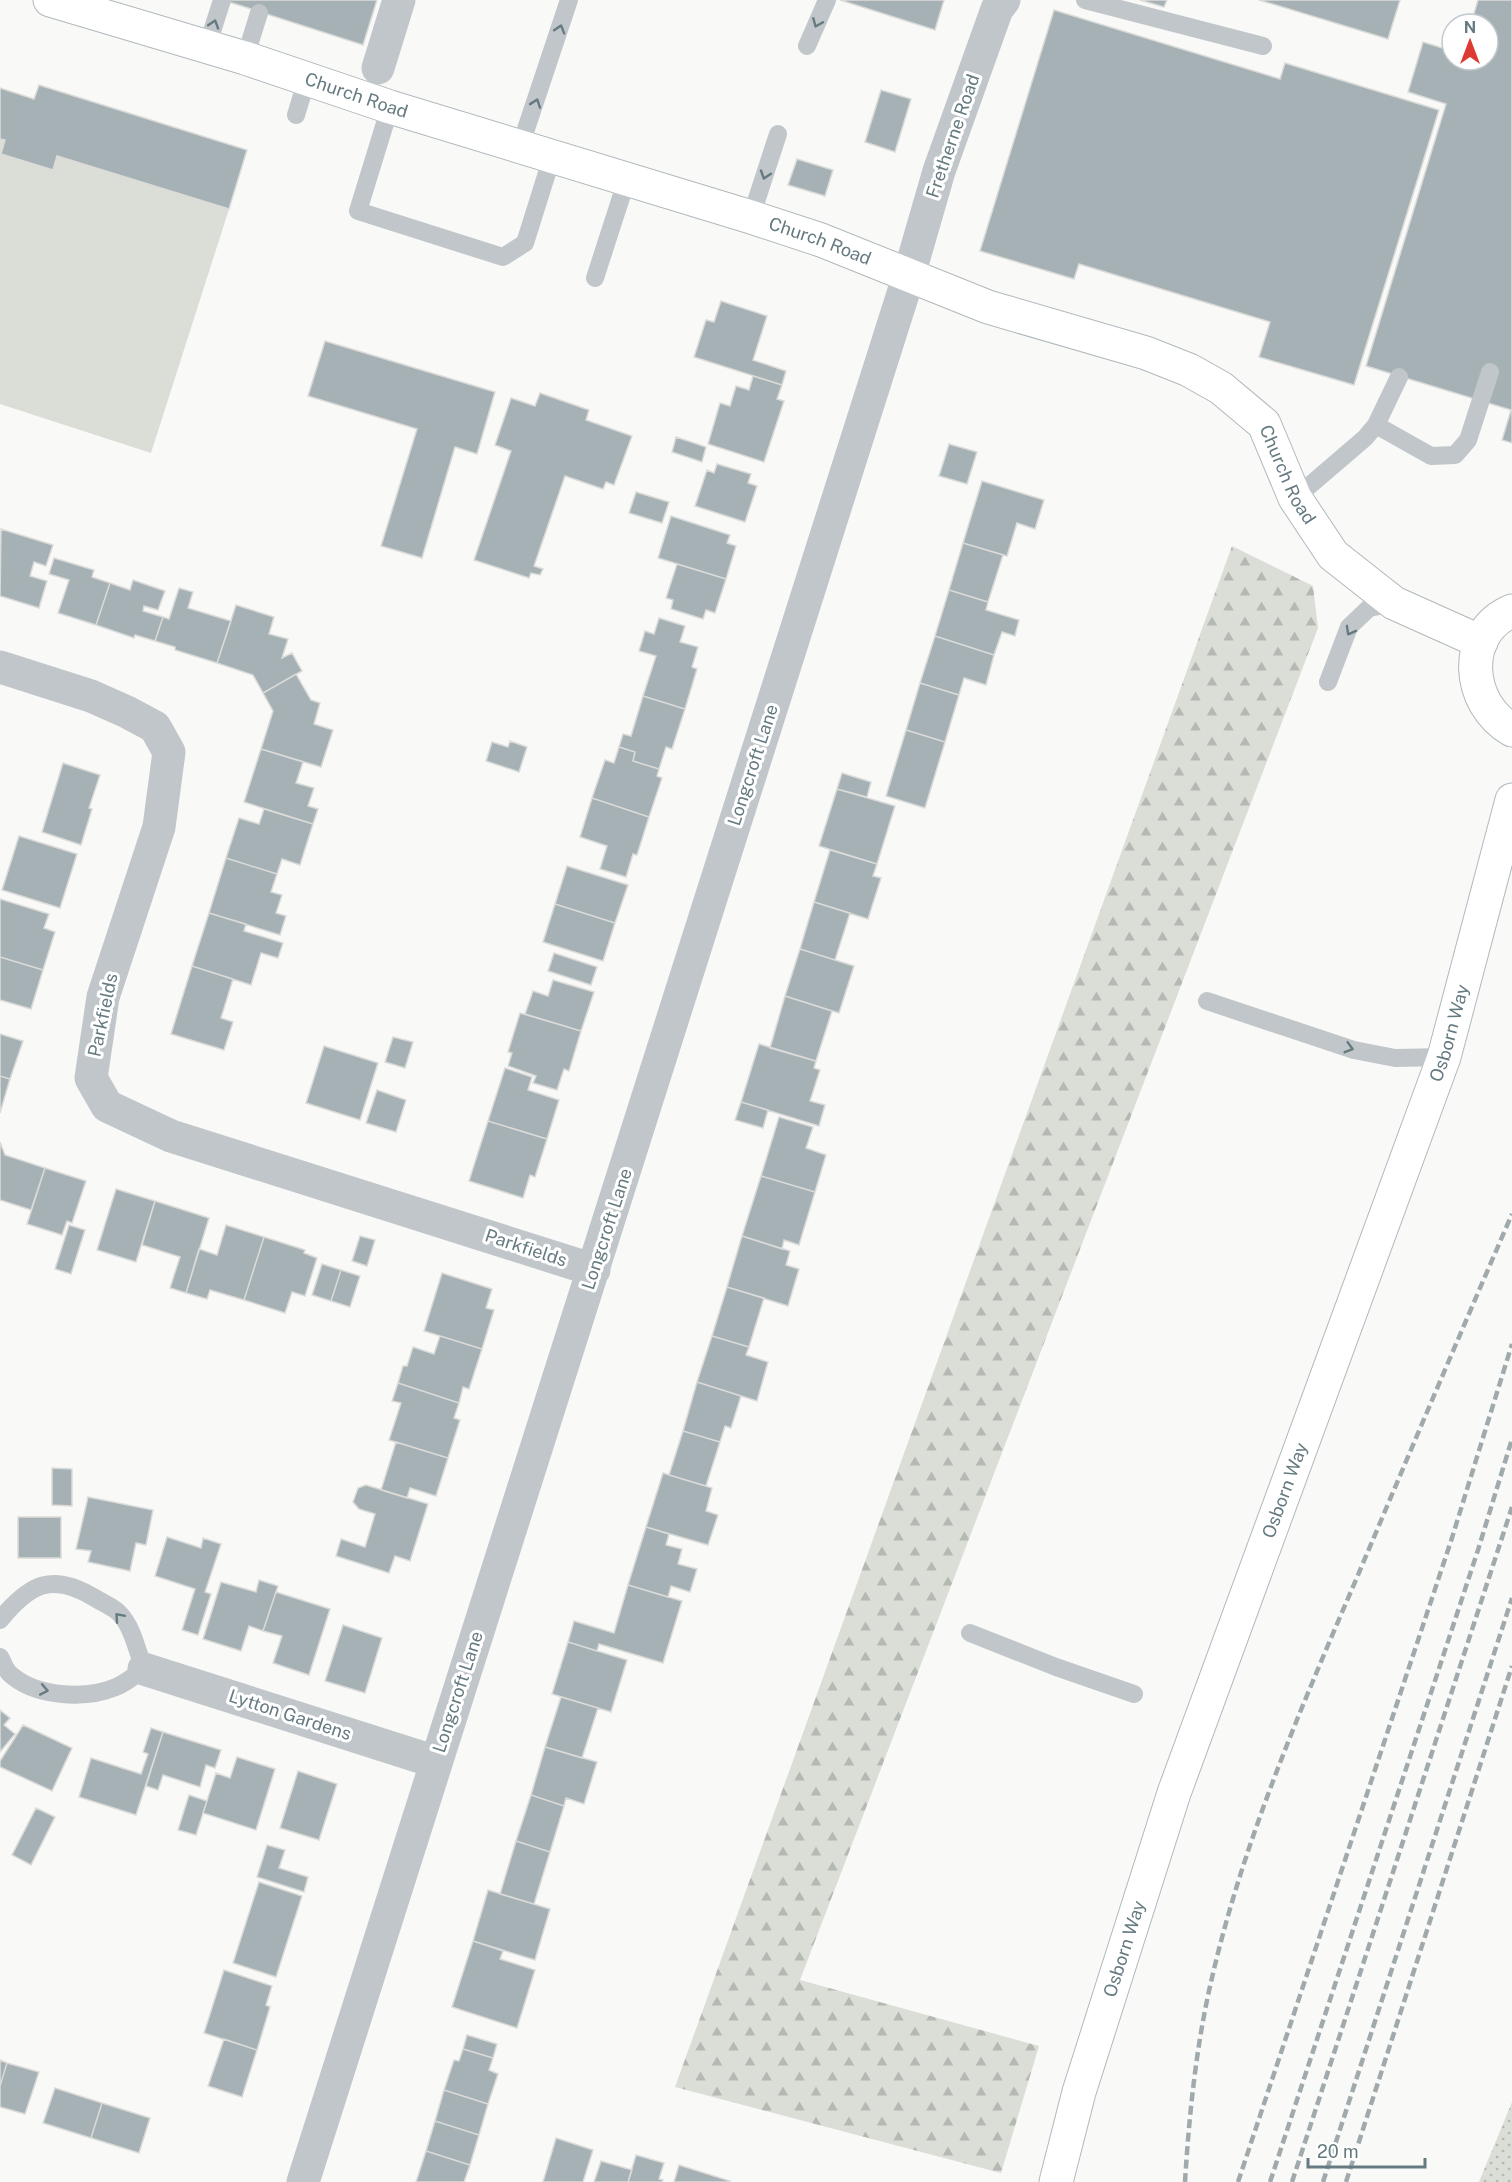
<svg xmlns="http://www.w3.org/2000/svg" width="1512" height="2182" font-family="'Public Sans',sans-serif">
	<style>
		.green { fill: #daded6 }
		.forest { fill: url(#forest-firs) }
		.garden { fill: url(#garden-dots) }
		.building { fill: #a5b1b4; stroke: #dbdbd9; stroke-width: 1.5 }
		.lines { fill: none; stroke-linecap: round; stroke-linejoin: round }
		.secondary-casing { stroke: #b0b9bc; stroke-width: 35 }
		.lane { stroke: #c0c6c9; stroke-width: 18 }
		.street { stroke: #c0c6c9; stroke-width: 33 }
		.secondary { stroke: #fff; stroke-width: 33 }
		.rail { stroke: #a0aaad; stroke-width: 4.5; stroke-dasharray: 9 4.5; stroke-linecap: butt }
		.oneway { stroke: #657a81 }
		.labels { text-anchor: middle; stroke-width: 6; stroke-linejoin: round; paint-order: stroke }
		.street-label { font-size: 18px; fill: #657a81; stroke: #fff }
	</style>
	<defs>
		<pattern id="forest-firs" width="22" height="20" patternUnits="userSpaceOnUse" patternTransform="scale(1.5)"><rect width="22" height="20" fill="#daded6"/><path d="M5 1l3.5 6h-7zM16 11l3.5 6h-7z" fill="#b4b9b3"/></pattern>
		<pattern id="garden-dots" width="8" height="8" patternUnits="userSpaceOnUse" patternTransform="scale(1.5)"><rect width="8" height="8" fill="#daded6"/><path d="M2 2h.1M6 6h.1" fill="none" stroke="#b4b9b3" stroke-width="1.8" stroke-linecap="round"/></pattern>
	</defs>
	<rect width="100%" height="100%" fill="#f9f9f7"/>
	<path class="green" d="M0,139L5,140L1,154L53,170L57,156L229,209L151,453L0,404Z"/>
	<path class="forest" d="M1232,546L1313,586L1318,628L800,1980L1039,2046L1001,2173L675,2087Z"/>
	<path class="garden" d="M1512,2102V2182H1479Z"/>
	<path class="building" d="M223,0H377L363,45Z
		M840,0H944L935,30Z
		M1140,0H1167L1164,7Z
		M1259,0H1400L1388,39Z
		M1478,0H1512V443L1502,440L1511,410L1366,366L1446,104L1408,92L1423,42L1452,51V60H1488V24H1471Z
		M1054,10L1280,79L1285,63L1439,110L1354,385L1259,357L1270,322L1079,264L1074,279L980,251Z
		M39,85L247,150L229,209L57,156L53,170L1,154L5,140L0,139V88L34,99Z
		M881,90L911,99L895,152L865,142Z
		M797,159L833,170L825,196L788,185Z
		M721,301L767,316L753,360L786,371L782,385L694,357L706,320L714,322Z
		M325,341L495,392L477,454L455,447L422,558L381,546L417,429L308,396Z
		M753,376L782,385L777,399L784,401L764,462L708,444L720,403L730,406L736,386L749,390Z
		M540,393L589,410L586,420L632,436L614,485L606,482L603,489L565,476L534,566L543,569L540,575L531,573L529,578L474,560L511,451L495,445L511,398L535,406Z
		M676,437L706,447L702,462L672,452Z
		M949,444L977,452L967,484L939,476Z
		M717,464L751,474L748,483L757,486L745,522L695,506L707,470L714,473Z
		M982,481L1044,500L1035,529L1017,523L1007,556L963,543Z
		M636,492L669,502L662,523L629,513Z
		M671,516L730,535L727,543L736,546L726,579L658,558Z
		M1,529L53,545L46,566L34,562L30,576L47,581L39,608L0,596Z
		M963,543L1003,555L988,602L949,590Z
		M54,558L94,570L92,577L110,583L96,625L58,613L69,580L49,574Z
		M677,564L726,579L715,613L706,610L703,619L671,609L673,600L666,598Z
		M133,580L165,591L158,610L144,606L143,611L163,617L155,641L135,635L134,638L96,625L110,583L130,590Z
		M179,588L193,592L188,608L231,621L217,663L175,650V647L155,641L163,617L169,619Z
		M949,590L988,602L986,610L1019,620L1015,636L1002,632L994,655L935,636Z
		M236,605L274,617L269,634L288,639L282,658L292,653L302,671L263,693L253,675L217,663Z
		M659,618L685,626L680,642L698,647L692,667L697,669L685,709L643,696L656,656L639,651L645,631L654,634Z
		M935,636L994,655L986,685L964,678L959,695L920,683Z
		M296,674L311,700L320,703L314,724L333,730L321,767L261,749L273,711L263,693Z
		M920,683L959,695L945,742L906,730Z
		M643,696L685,709L672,749L666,747L659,769L633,761L635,752L619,747L623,734L631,736Z
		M906,730L945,742L925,808L886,796Z
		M510,741L527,747L519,772L486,761L492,742L508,747Z
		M619,747L635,752L633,761L659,769L657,776L662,778L649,817L592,798L605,760L614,763Z
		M261,749L303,762L296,783L314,788L308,806L318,809L313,824L244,802Z
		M63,763L100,775L89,808L92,809L81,845L42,832Z
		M842,773L871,782L867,797L837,789Z
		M837,789L895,806L877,864L819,846Z
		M592,798L649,817L637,855L633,854L626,877L600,869L607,846L580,837Z
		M264,809L313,824L300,865L282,859L277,874L226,858L239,818L259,824Z
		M19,836L77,854L60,908L2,890Z
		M830,850L877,864L873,876L881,878L868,919L814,902Z
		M226,858L277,874L271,892L282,895L276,913L286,916L280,935L209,913Z
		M567,866L628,885L615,923L555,904Z
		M0,899L49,914L44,928L55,932L43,970L0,957Z
		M814,902L850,913L835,960L800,949Z
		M555,904L615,923L603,961L543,942Z
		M209,913L246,924L244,931L283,943L278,958L261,953L251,985L192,966Z
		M800,949L854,966L839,1013L785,996Z
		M554,953L597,967L591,985L548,971Z
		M0,957L43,970L31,1009L0,1000Z
		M192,966L233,979L221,1018L233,1022L224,1050L171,1034Z
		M553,980L594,992L581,1031L525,1014L533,991L548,996Z
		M785,996L832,1011L816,1061L770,1048Z
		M520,1013L581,1031L569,1071L564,1069L557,1090L533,1083L536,1076L508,1066L512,1053L508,1052Z
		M0,1034L23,1041L10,1079L0,1076Z
		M393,1037L413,1042L405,1068L385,1062Z
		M759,1044L816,1061L814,1068L820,1070L810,1101L825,1105L819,1126L741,1102Z
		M324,1046L378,1063L360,1120L306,1103Z
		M505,1068L532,1077L528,1090L559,1100L547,1139L488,1121Z
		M0,1076L10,1079L0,1113Z
		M377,1090L406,1100L396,1132L366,1123Z
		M741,1102L768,1110L763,1128L735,1120Z
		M779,1117L813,1127L806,1148L826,1155L815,1192L761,1176Z
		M488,1121L547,1139L535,1177L530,1175L523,1198L469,1181Z
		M0,1142L5,1155L45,1168L31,1210L0,1200Z
		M45,1168L86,1181L72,1223L67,1221L62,1235L27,1224Z
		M761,1176L815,1192L799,1245L784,1240L782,1249L742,1236Z
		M116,1189L155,1201L136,1262L97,1250Z
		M155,1201L209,1218L186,1293L170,1288L180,1257L142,1245Z
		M69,1225L85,1230L71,1274L55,1269Z
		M226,1225L264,1237L244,1300L210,1290L207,1299L186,1293L199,1249L217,1255Z
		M360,1236L375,1240L367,1266L352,1261Z
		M742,1236L790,1251L786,1265L799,1269L788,1306L727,1287Z
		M264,1237L305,1250L304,1253L317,1258L305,1296L292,1292L285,1313L244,1300Z
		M322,1264L341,1270L331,1301L312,1295Z
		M341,1270L360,1276L350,1307L331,1301Z
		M442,1273L492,1289L486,1308L494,1310L482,1349L424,1331Z
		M727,1287L764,1298L749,1347L712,1336Z
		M440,1336L482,1349L469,1389L463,1387L459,1403L398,1383L403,1366H407L413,1347L434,1354Z
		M712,1336L749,1347L746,1355L768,1362L757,1401L697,1382Z
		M697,1382L741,1396L731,1428L725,1426L720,1442L683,1431Z
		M398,1383L459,1403L454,1418L460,1420L448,1458L389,1440L401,1403L392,1401Z
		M683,1431L720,1442L706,1486L669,1475Z
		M396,1442L448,1458L436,1496L410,1488L407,1498L381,1490Z
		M52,1468L72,1469V1506L52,1505Z
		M663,1473L712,1488L706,1511L718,1515L708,1545L646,1527Z
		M366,1485L428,1504L410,1561L395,1556L389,1573L336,1556L341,1539L365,1547L375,1514L359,1509L353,1502L358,1488Z
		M88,1497L153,1510L146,1545L136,1543L130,1571L88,1562L91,1551L76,1549Z
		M18,1517H61V1558H18Z
		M646,1527L669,1534L666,1545L682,1549L678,1564L697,1569L690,1592L671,1586L668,1597L628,1585Z
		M167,1537L201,1548L203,1538L221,1544L205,1592L211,1594L198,1635L182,1630L195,1589L155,1576Z
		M259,1580L278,1586L263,1631L249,1626L241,1651L203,1639L221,1582L256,1592Z
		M628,1585L682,1601L663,1663L599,1644L597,1651L568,1642L574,1621L614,1633Z
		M276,1592L330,1609L309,1675L273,1663L282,1636L263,1631Z
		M343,1625L382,1638L365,1693L325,1681Z
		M568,1642L627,1660L611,1712L552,1694Z
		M561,1697L598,1708L582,1758L545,1747Z
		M0,1710L10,1718L4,1725L15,1734L0,1752Z
		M23,1725L72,1748L52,1791L0,1767V1761Z
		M151,1728L163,1732L136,1815L79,1797L91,1758L141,1774L148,1754L143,1752Z
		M163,1732L221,1750L215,1768L206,1765L200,1787L163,1775L158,1790L146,1786Z
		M545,1747L597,1762L584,1804L566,1798L564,1806L531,1795Z
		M237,1757L275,1769L256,1830L203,1813L216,1773L230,1778Z
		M298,1771L337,1784L319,1840L280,1828Z
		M189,1795L207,1801L196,1835L178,1830Z
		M531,1795L564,1806L550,1852L516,1841Z
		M36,1808L55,1817L31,1865L12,1855Z
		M516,1841L550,1852L534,1904L500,1894Z
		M267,1845L285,1850L279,1868L308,1877L304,1892L257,1877Z
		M259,1882L302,1896L276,1977L233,1963Z
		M488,1890L550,1909L535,1960L473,1941Z
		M473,1941L503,1951L500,1959L535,1970L517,2028L452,2007Z
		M224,1970L272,1986L266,2005L270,2007L257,2050L204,2033Z
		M467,2035L497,2044L493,2058L463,2049Z
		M224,2039L257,2050L242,2097L208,2086Z
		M463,2049L493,2058L489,2070L498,2074L488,2104L444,2090L454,2060L459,2061Z
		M0,2060L7,2063L0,2086Z
		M7,2063L39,2072L25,2114L0,2107V2086Z
		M55,2088L102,2103L91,2138L43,2123Z
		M444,2090L488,2104L479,2135L435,2121Z
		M102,2103L150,2118L139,2153L91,2138Z
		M435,2121L479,2135L470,2165L426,2151Z
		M556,2138L593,2150L583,2182H543Z
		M426,2151L470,2165L464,2182H416Z
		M636,2155L664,2163L659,2179L663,2180L662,2182H628Z
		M601,2161L632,2170L628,2182H594Z
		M679,2165L730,2181L729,2182H674Z"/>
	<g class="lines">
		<defs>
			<g id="secondary">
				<path id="s1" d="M50,0L245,58L390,107L751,217L821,240L988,307L1146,353L1189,370L1221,388L1264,424L1295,498L1333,555L1394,603L1481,642"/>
				<path d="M1512,611C1461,632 1466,704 1512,730"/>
				<path id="s2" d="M1056,2182L1079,2092L1174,1793L1444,1057L1512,800"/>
			</g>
		</defs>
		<use href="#secondary" class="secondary-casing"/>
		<path class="lane" d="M1085,0L1263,46
			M807,46L827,0
			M207,47L222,0
			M245,58L259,13
			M390,107L358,211L503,257L525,243L552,157
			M296,115L307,79
			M520,147L569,0
			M751,217L778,134
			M595,278L627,179
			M1376,425L1431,456L1455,455L1468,440L1490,372
			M1295,498L1365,438L1376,425L1399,377
			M1328,682L1349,627L1369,608L1394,603
			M1207,1001L1354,1050L1395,1058L1444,1057
			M0,1620C30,1583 53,1572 95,1598C103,1603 113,1607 119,1613C133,1627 137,1651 144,1669C135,1675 126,1683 116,1687C85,1700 34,1697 9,1673C5,1669 3,1662 0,1657
			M970,1633L1056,1667L1134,1694"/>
		<path class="street" d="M378,68L399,0
			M0,667L91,696L127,712L155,727L169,752L159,827L103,997L91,1078L107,1106L171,1136L594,1270
			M144,1669L436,1762
			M303,2182L909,275L939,171L997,9L1004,0"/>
		<use href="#secondary" class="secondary"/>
		<path class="rail" d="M1185,2182C1189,2116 1196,2047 1211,1982C1243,1841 1301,1708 1358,1575C1409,1454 1460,1334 1512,1214
			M1238,2182L1451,1541L1512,1344
			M1270,2182L1478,1550L1512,1439
			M1292,2182L1512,1507
			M1323,2182L1512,1598
			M1346,2182L1512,1666"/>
	</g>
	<defs><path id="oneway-chevron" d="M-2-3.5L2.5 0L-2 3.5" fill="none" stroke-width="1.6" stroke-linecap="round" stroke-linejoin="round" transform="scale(1.5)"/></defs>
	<g class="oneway">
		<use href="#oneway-chevron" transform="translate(817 23) rotate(113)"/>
		<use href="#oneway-chevron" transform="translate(214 24) rotate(-72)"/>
		<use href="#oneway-chevron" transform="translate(560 29) rotate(-73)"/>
		<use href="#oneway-chevron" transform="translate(536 103) rotate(-71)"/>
		<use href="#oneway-chevron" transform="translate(765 175) rotate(108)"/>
		<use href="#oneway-chevron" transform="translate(1350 631) rotate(119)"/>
		<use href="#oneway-chevron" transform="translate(1349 1048) rotate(16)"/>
		<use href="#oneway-chevron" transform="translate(119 1617) rotate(-131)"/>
		<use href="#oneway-chevron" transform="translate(44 1690) rotate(11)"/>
	</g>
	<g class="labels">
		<g class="street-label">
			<text dy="6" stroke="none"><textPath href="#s1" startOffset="321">Church Road</textPath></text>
			<text transform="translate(953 136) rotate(-71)" y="6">Fretherne Road</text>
			<text dy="6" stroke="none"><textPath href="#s1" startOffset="807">Church Road</textPath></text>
			<text dy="6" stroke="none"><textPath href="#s1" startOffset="1347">Church Road</textPath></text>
			<text transform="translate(753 765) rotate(-72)" y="6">Longcroft Lane</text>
			<text transform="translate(103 1015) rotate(-78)" y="6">Parkfields</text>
			<text dy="6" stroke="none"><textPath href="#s2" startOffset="1215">Osborn Way</textPath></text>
			<text transform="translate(607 1229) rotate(-72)" y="6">Longcroft Lane</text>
			<text transform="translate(526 1248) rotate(18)" y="6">Parkfields</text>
			<text dy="6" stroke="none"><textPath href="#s2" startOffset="729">Osborn Way</textPath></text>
			<text transform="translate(458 1692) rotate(-72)" y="6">Longcroft Lane</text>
			<text transform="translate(290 1715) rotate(18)" y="6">Lytton Gardens</text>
			<text dy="6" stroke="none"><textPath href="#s2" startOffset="243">Osborn Way</textPath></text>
		</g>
	</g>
	<g transform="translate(1470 42)"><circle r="28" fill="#ffffff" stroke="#c1cacd" stroke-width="1.5"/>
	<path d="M0-4.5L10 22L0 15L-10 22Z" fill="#df3a31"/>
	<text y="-9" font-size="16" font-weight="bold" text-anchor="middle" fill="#657a81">N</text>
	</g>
	<path d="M1308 2158v9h117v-9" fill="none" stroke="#657a81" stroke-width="3"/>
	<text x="1317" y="2158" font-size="18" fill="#657a81" stroke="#ffffff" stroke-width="4.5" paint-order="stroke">20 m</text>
</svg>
